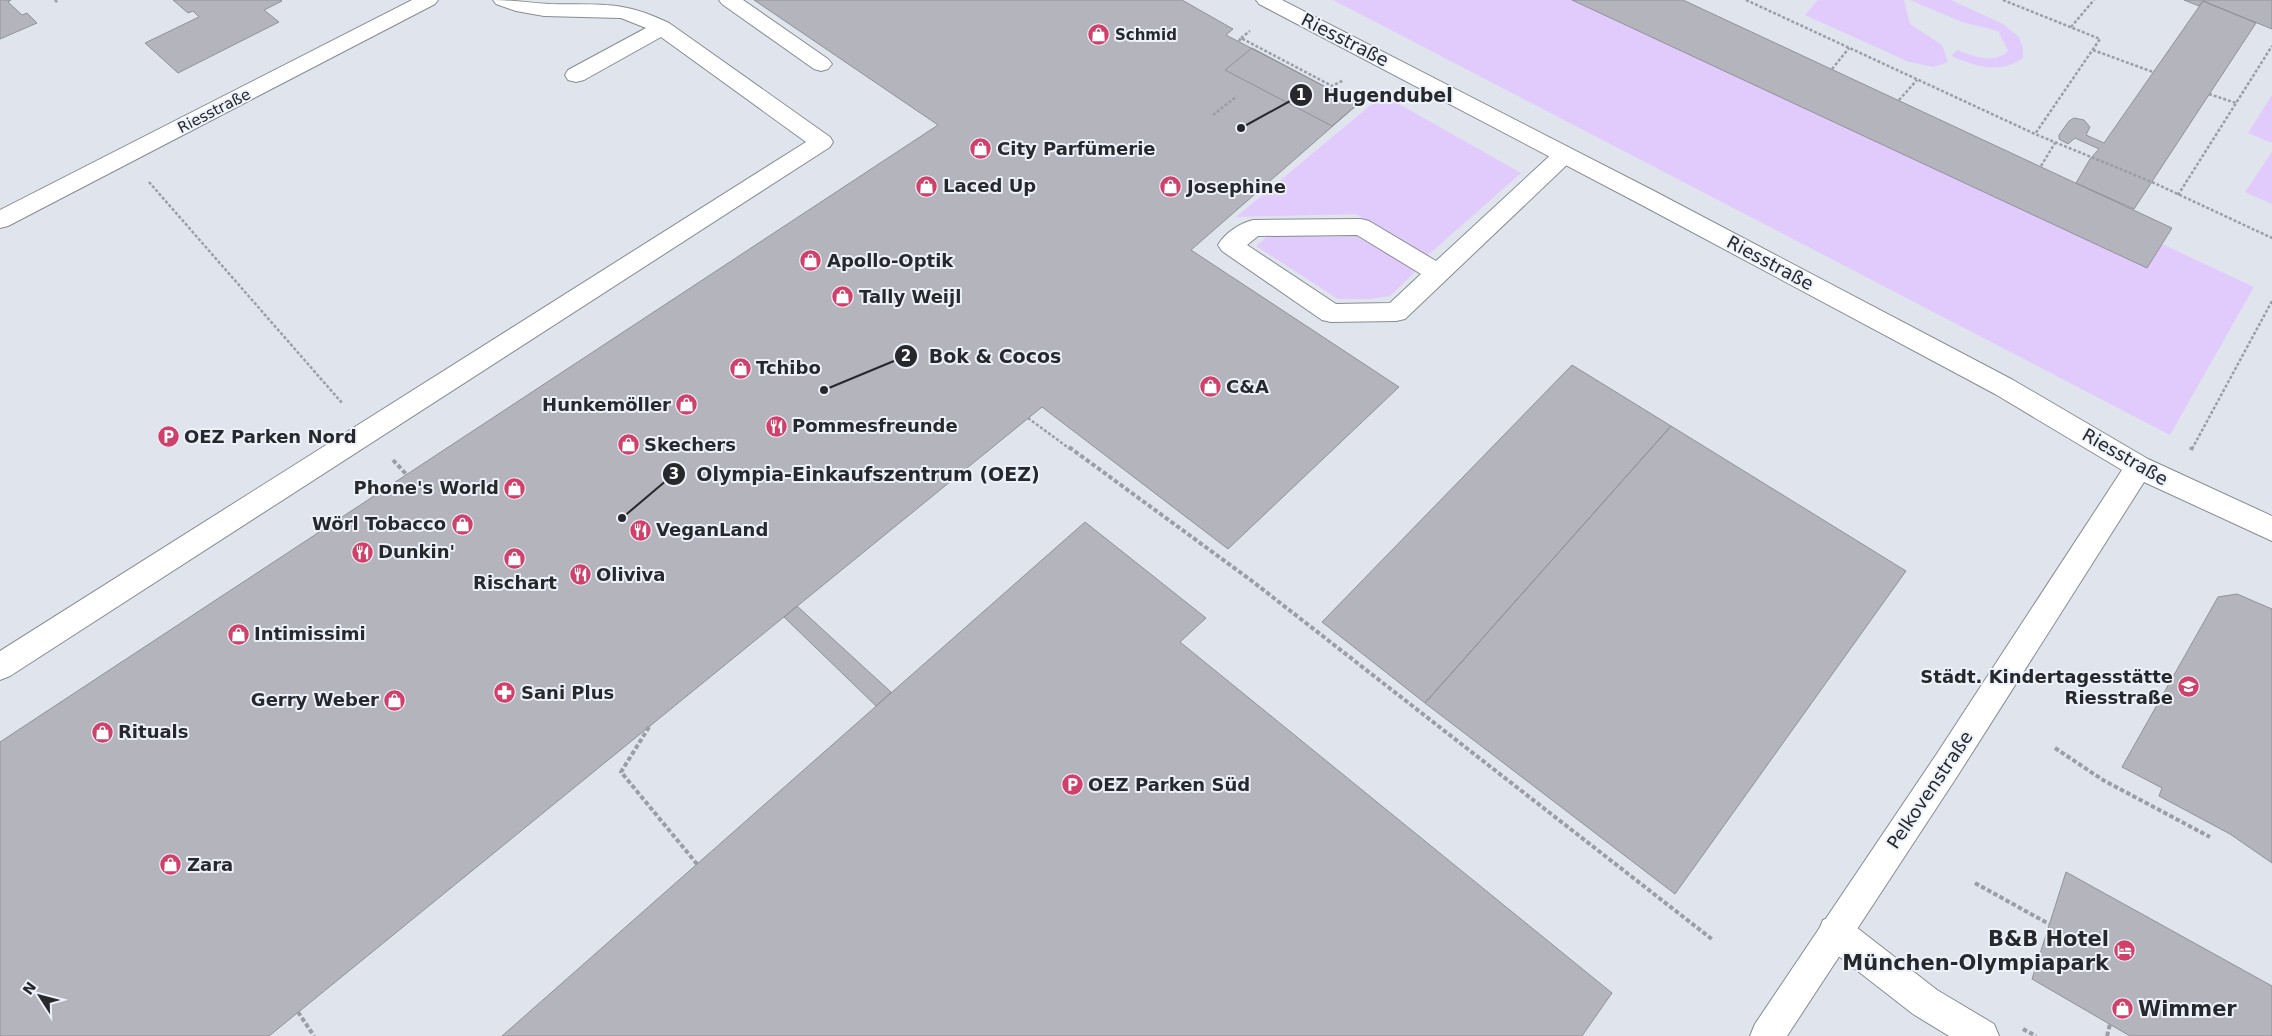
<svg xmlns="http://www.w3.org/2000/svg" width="2272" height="1036" font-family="'DejaVu Sans',sans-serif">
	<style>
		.green { fill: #e1cbfc }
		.building { fill: #b3b4bc; stroke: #91919a }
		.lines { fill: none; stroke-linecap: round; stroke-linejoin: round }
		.service-casing { stroke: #878b92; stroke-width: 2 }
		.minor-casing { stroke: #878b92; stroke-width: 2 }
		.path-far1 { stroke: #9b9ea5; stroke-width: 2.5; stroke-dasharray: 3 2; stroke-linecap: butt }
		.path { stroke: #9b9ea5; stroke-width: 4; stroke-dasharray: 4.5 2.5; stroke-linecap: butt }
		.service { fill: #fff; fill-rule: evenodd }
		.minor { fill: #fff; fill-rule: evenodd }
		.labels { text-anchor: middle; stroke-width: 4; stroke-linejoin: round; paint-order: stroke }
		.far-poi-label { font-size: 15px; font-weight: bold; fill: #26282b; stroke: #edf1fa; text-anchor: start }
		.far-street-label { font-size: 15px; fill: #26282b; stroke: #edf1fa }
		.street-label { font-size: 18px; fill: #26282b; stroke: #edf1fa }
		.poi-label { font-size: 18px; font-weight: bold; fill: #26282b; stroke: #edf1fa; text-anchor: start }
		.near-poi-label { font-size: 21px; font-weight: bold; fill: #26282b; stroke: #edf1fa; text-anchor: end }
		.leader { fill: none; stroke: #26282b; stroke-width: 2 }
		.callout-dot { fill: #26282b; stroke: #edf1fa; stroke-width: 2 }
		.mark-label { font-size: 15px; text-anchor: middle; font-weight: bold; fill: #fff }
		.callout-label { font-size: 19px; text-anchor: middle; font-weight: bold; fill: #26282b; stroke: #edf1fa; stroke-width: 4; stroke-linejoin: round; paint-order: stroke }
	</style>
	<rect width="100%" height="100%" fill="#e0e4ed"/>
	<path class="green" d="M1333,0H1572L2147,268L2162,244L2254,287L2170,435Z
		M1818,0H1904L1910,24L1942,45L1948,62L1934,67L1909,62L1805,15Z
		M1910,0H1951L2003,24L2019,37L2023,48V58C2000,75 1975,66 1951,56L1957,50C1973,56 1993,65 2008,51L1998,31L1962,22Z
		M1383,95L1521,173L1426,257L1356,214L1236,217Z
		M2272,95V143L2248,133Z
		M2272,152V204L2245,192Z
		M1269,235L1358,237L1416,271L1390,296L1370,299H1338L1256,246Z"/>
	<path class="building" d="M0,0H11L8,2L22,15L27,13L37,23L0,39Z
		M173,0H281L282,1L264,10L279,22L178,73L145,43L199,17L193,11L188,13Z
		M754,0H1182L1233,29L1226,35L1358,104L1191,250L1399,387L1228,549L1042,407L269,1036H0V742L938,125Z
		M1572,0H1683L2172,228L2147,268Z
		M2184,0H2272V29L2203,1L2199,6Z
		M2203,1L2256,23L2134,209L2076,183L2090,159L2099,149L2075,138L2068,144L2059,139V135L2069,121L2074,118L2084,120L2090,127L2086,135L2104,143Z
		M1252,48L1358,104L1332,126L1225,70Z
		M1572,365L1671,426L1425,703L1322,622Z
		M1671,426L1906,571L1675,894L1425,703Z
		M1085,522L1206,618L1180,642L1612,993L1582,1036H502Z
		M2237,594L2272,609V863L2230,834L2159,796L2162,788L2122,767L2218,597Z
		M797,606L891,692L876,706L784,617Z
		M2066,872L2272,986V1036H2130L2032,979Z"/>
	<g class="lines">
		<defs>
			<path id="service" d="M493,0C512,0 531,3 550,4C600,5 622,0 669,23L830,137L833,142L830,147L10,676L0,680V651L806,142L661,37L584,80L576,82L568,80L565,75L568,70L646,28L621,18L544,16L516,11L496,4Z
				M719,0H743L828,59L832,64L828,69L821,71L814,69L722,4Z
				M1564,147L1572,150L1575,155L1572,160L1405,319L1396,321L1331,322L1322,320L1222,251L1218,245C1225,233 1240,223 1253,220L1361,219L1369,221L1436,261L1556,150ZM1357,235L1421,274L1390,303L1336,304L1247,245L1258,236Z
				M1835,915L1847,920L1937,990L1994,1024L1999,1036H1949L1913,1014L1823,944L1818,932L1823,920Z"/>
			<path id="minor" d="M412,0H438L435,4L8,226L0,228V210Z
				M1256,0H1282L1654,191L2013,380L2148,459L2272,516V541L2144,482L1958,775L1787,1036H1750L1755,1024L1936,755L2122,470L1995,394L1638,203L1259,4Z"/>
		</defs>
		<use href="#service" class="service-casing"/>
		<use href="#minor" class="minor-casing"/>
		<path class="path-far1" d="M55,0L58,3
			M1746,0L2035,134L2152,182L2272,238
			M2003,0L2100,39L2035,134
			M2071,27L2094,0
			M1241,38L1250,31
			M1239,41L1241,38L1332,86L1344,80
			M2093,50L2153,72
			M1832,69L1849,48
			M2209,94L2236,103
			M1899,100L1917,80
			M1213,115L1237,96
			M2041,166L2055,143
			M149,182L342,403
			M2178,195L2272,46
			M1028,418L1070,449
			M2192,449L2272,301"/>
		<path class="path" d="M1069,447L1252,581L1713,940
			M2191,450L2192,447
			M393,460L406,474
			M649,727L621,772L697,864
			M2055,748L2103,780L2210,837
			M1975,883L2049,924
			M298,1012L314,1036
			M2023,1029L2036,1036
			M2107,1036L2110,1024"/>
		<use href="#service" class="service"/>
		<use href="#minor" class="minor"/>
	</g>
	<defs>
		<symbol id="shop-disc" viewBox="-11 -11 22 22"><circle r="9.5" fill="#cf416a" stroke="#edf1fa"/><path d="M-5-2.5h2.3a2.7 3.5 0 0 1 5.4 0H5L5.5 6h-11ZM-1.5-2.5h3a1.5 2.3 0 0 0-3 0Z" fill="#fff"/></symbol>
		<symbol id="restaurant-disc" viewBox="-11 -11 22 22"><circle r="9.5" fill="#cf416a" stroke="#edf1fa"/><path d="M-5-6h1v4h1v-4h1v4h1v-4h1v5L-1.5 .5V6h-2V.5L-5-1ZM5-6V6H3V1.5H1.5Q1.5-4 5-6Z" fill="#fff"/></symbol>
		<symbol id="parking-disc" viewBox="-11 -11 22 22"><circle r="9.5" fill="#cf416a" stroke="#edf1fa"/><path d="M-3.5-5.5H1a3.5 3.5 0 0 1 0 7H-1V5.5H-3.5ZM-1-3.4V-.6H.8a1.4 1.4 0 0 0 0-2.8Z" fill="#fff"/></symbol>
		<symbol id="school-disc" viewBox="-11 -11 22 22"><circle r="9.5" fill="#cf416a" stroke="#edf1fa"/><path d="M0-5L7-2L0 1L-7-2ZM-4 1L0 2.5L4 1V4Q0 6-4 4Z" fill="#fff"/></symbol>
		<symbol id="pharmacy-disc" viewBox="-11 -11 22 22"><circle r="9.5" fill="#cf416a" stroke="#edf1fa"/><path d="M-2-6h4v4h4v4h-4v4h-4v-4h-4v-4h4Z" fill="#fff"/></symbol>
		<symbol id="hotel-disc" viewBox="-11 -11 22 22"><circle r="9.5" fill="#cf416a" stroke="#edf1fa"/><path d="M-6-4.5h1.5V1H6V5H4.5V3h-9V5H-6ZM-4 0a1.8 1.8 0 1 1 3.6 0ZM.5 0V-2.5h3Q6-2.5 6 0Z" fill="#fff"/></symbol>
	</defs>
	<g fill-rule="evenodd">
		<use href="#shop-disc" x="1086" y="22" width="25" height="25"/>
		<use href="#shop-disc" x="968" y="136" width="25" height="25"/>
		<use href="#shop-disc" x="914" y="174" width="25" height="25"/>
		<use href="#shop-disc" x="1158" y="174" width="25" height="25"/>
		<use href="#shop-disc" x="798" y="248" width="25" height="25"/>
		<use href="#shop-disc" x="830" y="284" width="25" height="25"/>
		<use href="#shop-disc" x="728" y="356" width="25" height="25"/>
		<use href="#shop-disc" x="1198" y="374" width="25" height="25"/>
		<use href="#shop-disc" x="674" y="392" width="25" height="25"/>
		<use href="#restaurant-disc" x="764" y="414" width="25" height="25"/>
		<use href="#parking-disc" x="156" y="424" width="25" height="25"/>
		<use href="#shop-disc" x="616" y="432" width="25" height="25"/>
		<use href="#shop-disc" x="502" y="476" width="25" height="25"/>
		<use href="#shop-disc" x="450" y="512" width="25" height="25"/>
		<use href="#restaurant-disc" x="628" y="518" width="25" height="25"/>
		<use href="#restaurant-disc" x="350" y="540" width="25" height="25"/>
		<use href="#shop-disc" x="502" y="546" width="25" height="25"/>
		<use href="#restaurant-disc" x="568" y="562" width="25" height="25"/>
		<use href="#shop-disc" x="226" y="622" width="25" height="25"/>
		<use href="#school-disc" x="2176" y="674" width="25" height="25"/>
		<use href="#pharmacy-disc" x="492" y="680" width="25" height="25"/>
		<use href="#shop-disc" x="382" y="688" width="25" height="25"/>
		<use href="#shop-disc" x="90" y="720" width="25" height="25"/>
		<use href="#parking-disc" x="1060" y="772" width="25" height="25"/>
		<use href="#shop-disc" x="158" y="852" width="25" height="25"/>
		<use href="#hotel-disc" x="2112" y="938" width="25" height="25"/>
		<use href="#shop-disc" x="2110" y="996" width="25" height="25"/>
	</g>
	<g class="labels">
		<g class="far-poi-label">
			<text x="1115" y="40">Schmid</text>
		</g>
		<g class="far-street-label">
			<text transform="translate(214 111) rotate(-27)" y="5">Riesstraße</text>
		</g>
		<g class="street-label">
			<text transform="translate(1345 40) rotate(27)" y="6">Riesstraße</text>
			<text transform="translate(1770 263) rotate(28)" y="6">Riesstraße</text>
			<text transform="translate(2125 457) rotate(30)" y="6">Riesstraße</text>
			<text transform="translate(1930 790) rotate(-56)" y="6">Pelkovenstraße</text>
		</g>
		<g class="poi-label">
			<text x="997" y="155">City Parfümerie</text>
			<text x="943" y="192">Laced Up</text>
			<text x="1187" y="193">Josephine</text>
			<text x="827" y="267">Apollo-Optik</text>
			<text x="859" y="303">Tally Weijl</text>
			<text x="756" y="374">Tchibo</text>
			<text x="1226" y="393">C&amp;A</text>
			<text x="671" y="411" text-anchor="end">Hunkemöller</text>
			<text x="792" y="432">Pommesfreunde</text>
			<text x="184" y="443">OEZ Parken Nord</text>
			<text x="644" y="451">Skechers</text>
			<text x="499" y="494" text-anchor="end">Phone's World</text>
			<text x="446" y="530" text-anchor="end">Wörl Tobacco</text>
			<text x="656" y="536">VeganLand</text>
			<text x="378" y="558">Dunkin'</text>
			<text x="596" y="581">Oliviva</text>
			<text x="515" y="589" text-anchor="middle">Rischart</text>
			<text x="254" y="640">Intimissimi</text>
			<text x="2173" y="683" text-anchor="end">Städt. Kindertagesstätte<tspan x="2173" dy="21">Riesstraße</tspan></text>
			<text x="521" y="699">Sani Plus</text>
			<text x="379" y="706" text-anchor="end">Gerry Weber</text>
			<text x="118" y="738">Rituals</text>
			<text x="1088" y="791">OEZ Parken Süd</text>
			<text x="187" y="871">Zara</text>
		</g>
		<g class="near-poi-label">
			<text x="2109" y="946">B&amp;B Hotel<tspan x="2109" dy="24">München-Olympiapark</tspan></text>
			<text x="2138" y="1016" text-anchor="start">Wimmer</text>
		</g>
	</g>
	<path class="leader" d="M1241 128L1301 95M824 390L906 356M622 518L674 474"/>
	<g class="callout-dot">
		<circle cx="1241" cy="128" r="5"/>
		<circle cx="824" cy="390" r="5"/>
		<circle cx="622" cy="518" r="5"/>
		<circle cx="1301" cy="95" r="12"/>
		<circle cx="906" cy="356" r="12"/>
		<circle cx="674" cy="474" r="12"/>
	</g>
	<g class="mark-label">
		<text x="1301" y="100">1</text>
		<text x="906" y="361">2</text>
		<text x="674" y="479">3</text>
	</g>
	<g class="callout-label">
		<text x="1388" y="102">Hugendubel</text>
		<text x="995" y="363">Bok &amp; Cocos</text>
		<text x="868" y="481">Olympia-Einkaufszentrum (OEZ)</text>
	</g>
	<g transform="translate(40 996) rotate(306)" stroke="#edf1fa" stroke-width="4" paint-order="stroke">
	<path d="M0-4L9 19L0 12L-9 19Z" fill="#26282b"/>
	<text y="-8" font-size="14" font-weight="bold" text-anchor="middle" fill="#26282b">N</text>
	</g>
</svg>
